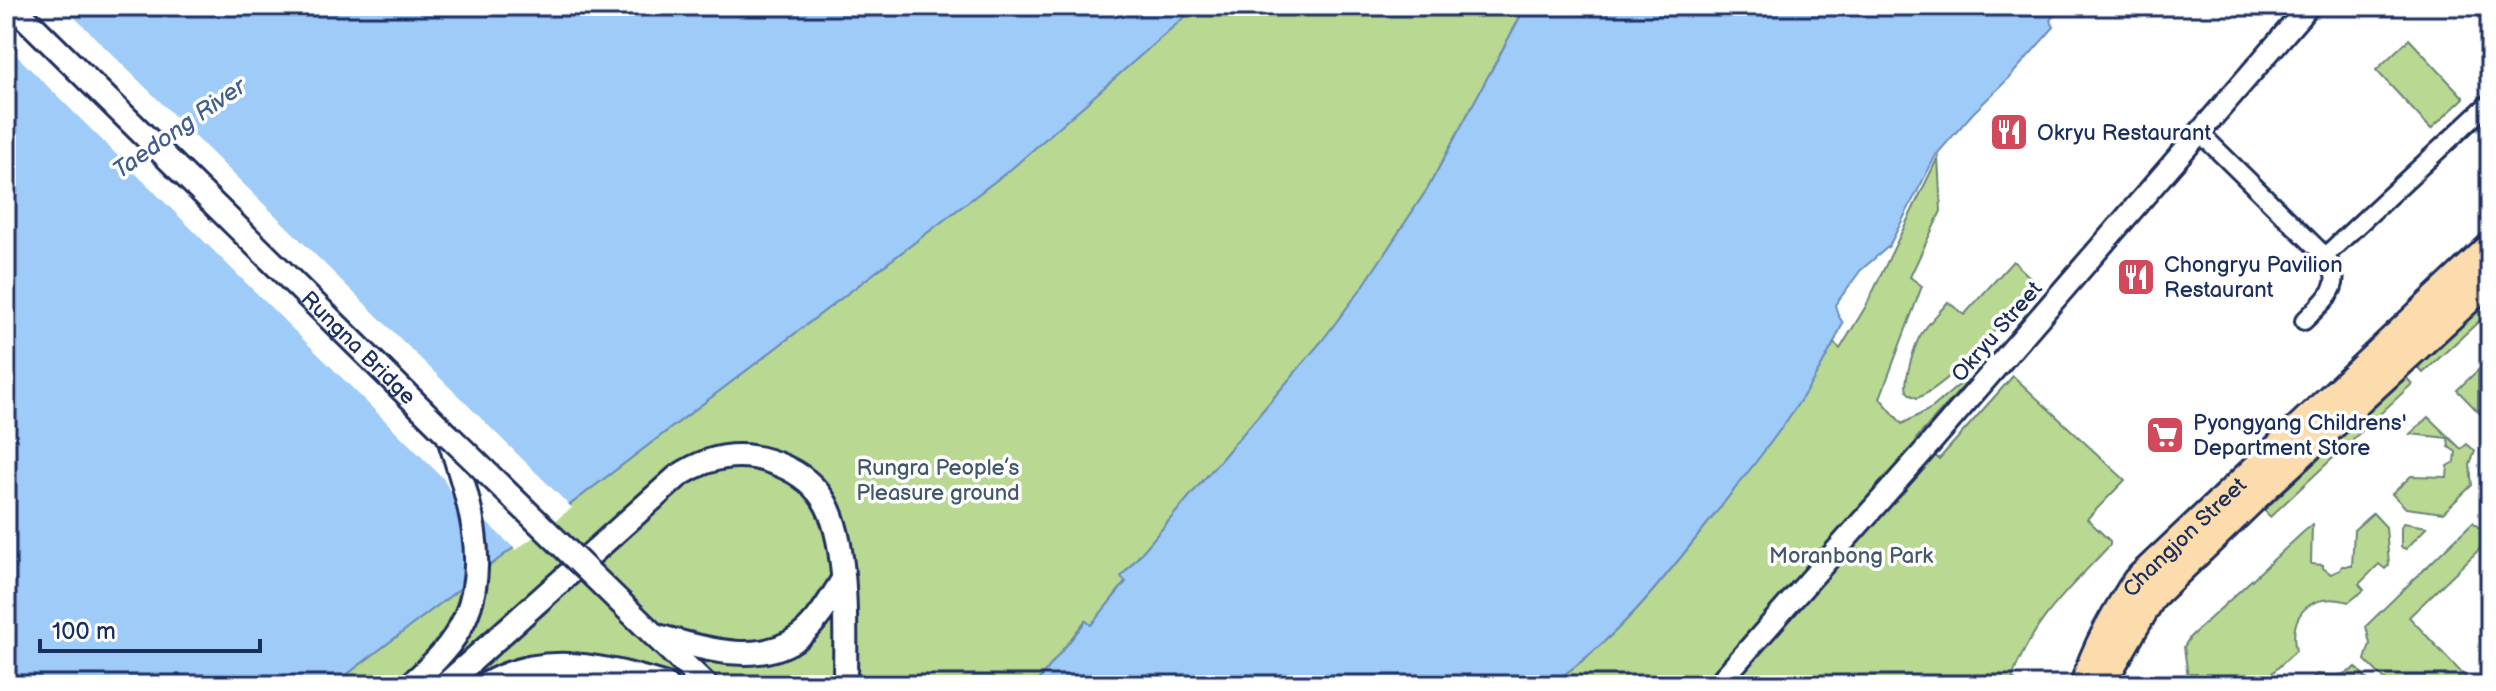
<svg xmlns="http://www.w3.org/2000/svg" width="2496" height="691" font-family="'Balsamiq Sans',sans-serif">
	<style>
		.green { fill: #b9d891; stroke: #6a8478; stroke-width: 2 }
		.water { fill: #9ecbf8; stroke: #6a8dba; stroke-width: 2 }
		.pier { fill: #fff }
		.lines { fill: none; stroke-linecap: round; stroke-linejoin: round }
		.minor-casing { stroke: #1b2f5e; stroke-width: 22 }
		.tertiary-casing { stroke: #1b2f5e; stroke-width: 26 }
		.secondary-casing { stroke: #1b2f5e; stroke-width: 28 }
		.primary-casing { stroke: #1b2f5e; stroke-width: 32 }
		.minor { stroke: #fff; stroke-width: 16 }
		.tertiary { stroke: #fff; stroke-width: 20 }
		.secondary { stroke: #fff; stroke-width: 22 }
		.primary { stroke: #fcdcac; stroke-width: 26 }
		.secondary-bridge-casing { stroke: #1b2f5e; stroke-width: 28; stroke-linecap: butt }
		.secondary-bridge { stroke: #fff; stroke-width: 22 }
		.labels { text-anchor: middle; stroke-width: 7; stroke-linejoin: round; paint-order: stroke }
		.poi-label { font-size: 22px; fill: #1b2f5e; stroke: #fff; text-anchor: start }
		.street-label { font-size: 22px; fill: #1b2f5e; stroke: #fff }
		.park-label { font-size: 22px; fill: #42596b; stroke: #fff }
		.water-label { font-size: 24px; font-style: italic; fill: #425e8c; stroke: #fff }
	</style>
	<rect width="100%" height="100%" fill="#fff"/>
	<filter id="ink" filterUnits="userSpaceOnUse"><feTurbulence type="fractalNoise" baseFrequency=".0125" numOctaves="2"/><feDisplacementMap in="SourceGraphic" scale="16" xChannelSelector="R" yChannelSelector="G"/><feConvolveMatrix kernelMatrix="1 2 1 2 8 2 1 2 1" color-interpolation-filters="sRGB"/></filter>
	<g filter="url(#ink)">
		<path class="green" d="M1197,6H1526L1428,188L1364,285L1322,341L1121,577L1126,581L1091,626L1085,621L1035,685H333L1011,169Z
			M2409,39L2464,98L2431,129L2376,70Z
			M1938,157L1941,211L1910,277L1922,286L1880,398L1902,424L1932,408L1966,379L1967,382L1916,439L1939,459L2013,376L2125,480L2087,519L2110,541V545C2069,589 2033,620 2012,678L2021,685H1549C1617,641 1666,577 1715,514C1758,459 1801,404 1834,343L1840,349L1866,306Z
			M2013,261L2036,283C2009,313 1953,384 1917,398C1913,396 1909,395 1907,391C1903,382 1915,345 1920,336C1928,323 1939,313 1948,302L1964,315Z
			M2490,298V311L2423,373L2417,366Z
			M2478,370V410L2488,411L2490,437L2482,429L2488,422L2457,390Z
			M2406,377L2412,384L2270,517L2264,510Z
			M2428,417L2461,449L2467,444L2475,451L2470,465L2472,485L2443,513L2406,508L2392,494L2411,476L2447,477L2448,466L2455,462L2456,452L2449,447L2448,438L2410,434Z
			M2373,513L2386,527L2389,565L2385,569L2379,564L2359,584L2364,590L2349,602C2313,591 2287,613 2296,651L2259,685H2189L2184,647L2190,637L2312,524L2311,564L2323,565V568L2331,574L2340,570L2342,566H2352L2354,530Z
			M2473,522L2479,528L2488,523L2490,524V539L2409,617L2473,685H2390L2365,660L2370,644L2366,626Z
			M2403,523L2427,527L2406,549L2401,547V528Z
			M2356,667L2372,685H2305L2317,674C2331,677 2344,677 2356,667Z"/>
		<path class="water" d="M6,6H1197L1011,169L333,685H6Z
			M1526,6H2062L2050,20L2054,27L2008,79L1973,113L1936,155L1889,246L1861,270L1835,305L1838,315L1843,323C1813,392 1765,451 1718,510C1668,574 1618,640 1549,685H1035L1086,621L1091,625L1126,582L1121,577L1322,341L1364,285L1428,188Z"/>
		<path class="pier" d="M6,6H63L572,508L516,550L484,520L485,574L461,592L465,550L462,529L456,503L443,478L6,45Z"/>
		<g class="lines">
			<defs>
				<path id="minor" d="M2200,133L2325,256L2490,102
					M2304,321C2325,299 2348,285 2325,256"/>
				<path id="tertiary" d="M1717,685L1923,452L2309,6"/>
				<g id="secondary">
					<path id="s1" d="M13,6L448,435C466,491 491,560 465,618C453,645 432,665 410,685"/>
					<path d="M654,635C699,647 759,668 800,636C818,622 830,600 842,581"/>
					<path d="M655,636L706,685"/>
					<path d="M445,685L677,477C705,458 736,450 769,461C791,468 810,479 823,499C850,540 845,636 845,685"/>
					<path d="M485,685C543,650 606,667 666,685"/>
				</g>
				<g id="primary">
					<path id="s2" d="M2084,685C2095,647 2115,614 2136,581L2490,247"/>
					<path d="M2105,685L2110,669L2153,596L2267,486L2490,280"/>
				</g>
			</defs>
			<use href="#minor" class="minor-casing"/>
			<use href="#tertiary" class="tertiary-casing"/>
			<use href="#secondary" class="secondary-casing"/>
			<use href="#primary" class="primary-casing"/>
			<use href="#minor" class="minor"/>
			<use href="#tertiary" class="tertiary"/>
			<use href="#secondary" class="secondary"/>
			<use href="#primary" class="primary"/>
			<defs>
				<path id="secondary-bridge" d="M448,435L654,635"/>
			</defs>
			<use href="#secondary-bridge" class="secondary-bridge-casing"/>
			<use href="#secondary-bridge" class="secondary-bridge"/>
		</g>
	</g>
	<defs>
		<symbol id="restaurant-square" viewBox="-11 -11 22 22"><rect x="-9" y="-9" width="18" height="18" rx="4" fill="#d1495b" stroke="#fff"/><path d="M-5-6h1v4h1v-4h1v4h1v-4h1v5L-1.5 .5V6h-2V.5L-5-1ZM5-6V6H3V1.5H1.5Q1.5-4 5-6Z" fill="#fff"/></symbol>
		<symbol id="supermarket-square" viewBox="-11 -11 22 22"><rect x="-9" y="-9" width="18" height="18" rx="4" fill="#d1495b" stroke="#fff"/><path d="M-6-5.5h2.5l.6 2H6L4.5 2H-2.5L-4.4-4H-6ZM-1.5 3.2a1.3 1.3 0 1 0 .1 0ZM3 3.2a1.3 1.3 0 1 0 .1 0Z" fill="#fff"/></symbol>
	</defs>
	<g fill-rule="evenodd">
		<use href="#restaurant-square" x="1987" y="110" width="44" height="44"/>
		<use href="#restaurant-square" x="2114" y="255" width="44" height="44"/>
		<use href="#supermarket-square" x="2143" y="413" width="44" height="44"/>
	</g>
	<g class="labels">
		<g class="poi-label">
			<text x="2037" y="140">Okryu Restaurant</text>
			<text x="2164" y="272">Chongryu Pavilion<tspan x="2164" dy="25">Restaurant</tspan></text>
			<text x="2193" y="430">Pyongyang Childrens'<tspan x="2193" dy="25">Department Store</tspan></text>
		</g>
		<g class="street-label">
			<text transform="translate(1996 331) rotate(-49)" y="8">Okryu Street</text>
			<text dy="8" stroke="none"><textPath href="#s1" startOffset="486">Rungna Bridge</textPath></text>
			<text dy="8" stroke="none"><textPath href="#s2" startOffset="182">Changjon Street</textPath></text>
		</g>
		<g class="park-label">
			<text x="938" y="475">Rungra People’s<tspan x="938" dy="25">Pleasure ground</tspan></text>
			<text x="1851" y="563">Moranbong Park</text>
		</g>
		<g class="water-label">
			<text transform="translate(179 128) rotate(-35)" y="8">Taedong River</text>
		</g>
	</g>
	<rect width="2496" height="691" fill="none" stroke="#fff" stroke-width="32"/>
	<rect x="16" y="16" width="2464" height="659" fill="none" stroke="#1b2f5e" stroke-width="3" filter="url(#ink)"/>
	<path d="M40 639v12h220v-12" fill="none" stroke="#1b2f5e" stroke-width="4"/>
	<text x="52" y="639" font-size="24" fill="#1b2f5e" stroke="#ffffff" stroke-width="6" paint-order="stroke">100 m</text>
</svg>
